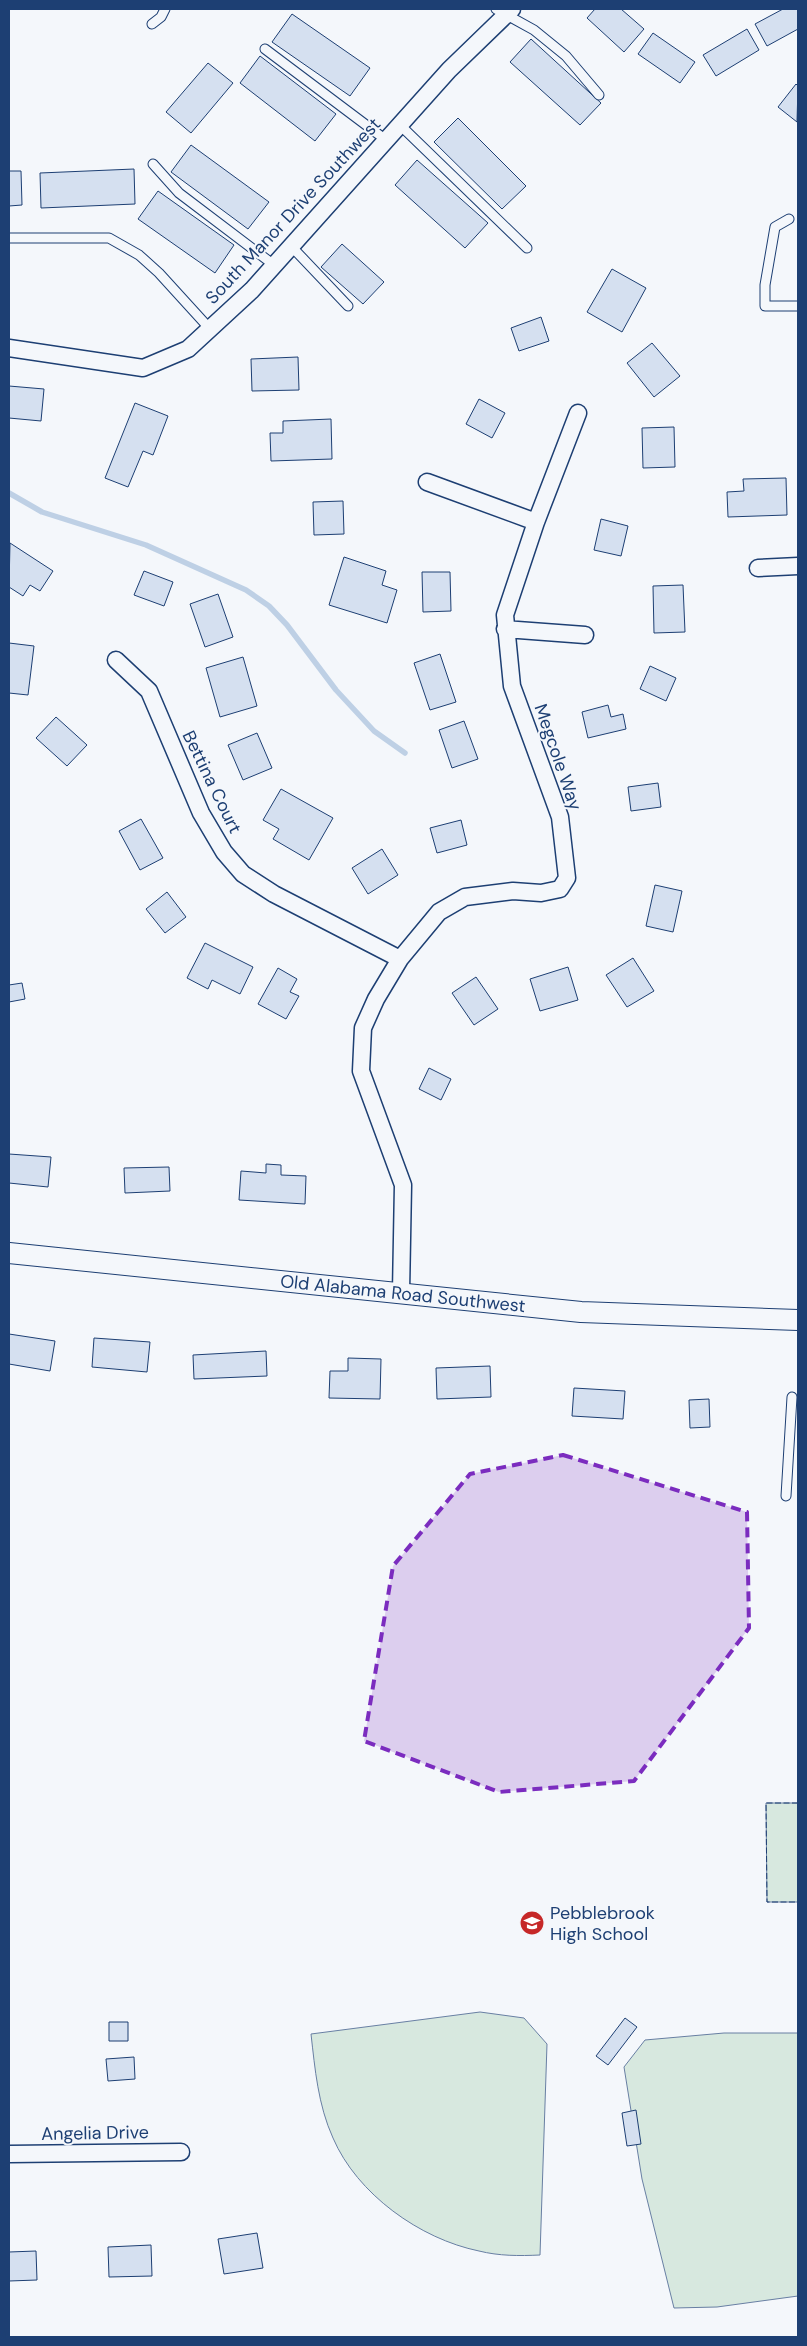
<svg xmlns="http://www.w3.org/2000/svg" width="807" height="2346" font-family="'DM Sans',sans-serif">
	<style>
		.green { fill: #d7e8df; stroke: #687fa3 }
		.lines { fill: none; stroke-linecap: round; stroke-linejoin: round }
		.stream { stroke: #bed0e5; stroke-width: 5.5 }
		.building { fill: #d5e0f0; stroke: #1d3f73 }
		.service-casing { stroke: #1d3f73; stroke-width: 11 }
		.minor-casing { stroke: #1d3f73; stroke-width: 19 }
		.tertiary-casing { stroke: #1d3f73; stroke-width: 22 }
		.service { stroke: #f4f7fb; stroke-width: 9 }
		.minor { stroke: #f4f7fb; stroke-width: 16 }
		.tertiary { stroke: #f4f7fb; stroke-width: 20 }
		.fence { stroke: #1d3f73; stroke-width: 1; stroke-dasharray: 6 2.5; stroke-linecap: butt }
		.marked { fill: #7b2cbf; fill-opacity: 0.2; stroke: #7b2cbf; stroke-width: 4; stroke-dasharray: 10 6; stroke-linejoin: round }
		.labels { text-anchor: middle; stroke-width: 4; stroke-linejoin: round; paint-order: stroke }
		.street-label { font-size: 18px; fill: #1d3f73; stroke: #f4f7fb }
		.poi-label { font-size: 18px; fill: #1d3f73; stroke: #f4f7fb; text-anchor: start }
	</style>
	<rect width="100%" height="100%" fill="#f4f7fb"/>
	<path class="green" d="M766,1803H798V1902H767Z
		M480,2012L524,2018L547,2044L540,2255C519,2256 499,2256 479,2251C420,2239 357,2194 333,2138C318,2105 315,2069 311,2034Z
		M724,2033H798V2296L717,2307L674,2308L642,2179L624,2067L645,2040Z"/>
	<g class="lines">
		<path class="stream" d="M9,493L42,512L146,545L246,590L269,606L287,625L336,690L374,731L405,753"/>
	</g>
	<path class="building" d="M595,9H621L644,29L624,52L587,18Z
		M783,9H798V29L767,46L755,24Z
		M292,14L370,68L350,96L272,42Z
		M747,29L759,50L716,76L703,55Z
		M653,33L695,62L680,83L638,54Z
		M531,39L601,103L580,125L510,62Z
		M260,56L336,114L315,141L240,83Z
		M208,63L233,83L191,133L166,112Z
		M796,84L798,86L797,122L778,107Z
		M458,118L526,186L502,209L434,142Z
		M191,145L269,202L248,229L171,172Z
		M417,160L488,223L465,248L395,185Z
		M134,169L135,204L41,208L40,173Z
		M9,171H21L22,205L9,206Z
		M158,191L234,245L215,273L138,219Z
		M342,244L384,282L363,304L321,267Z
		M612,269L646,288L622,332L587,312Z
		M541,317L549,341L519,351L511,328Z
		M652,343L680,376L654,397L627,363Z
		M298,357L299,390L252,391L251,359Z
		M9,386L44,389L41,421L9,418Z
		M479,399L505,413L492,438L466,424Z
		M135,403L168,416L153,455L143,451L128,487L105,478Z
		M331,419L332,459L271,461L270,433H283V421Z
		M674,427L675,467L643,468L642,428Z
		M786,478L787,515L728,517L727,492L744,491L743,479Z
		M343,501L344,534L314,535L313,502Z
		M601,519L628,526L621,556L594,550Z
		M10,543L53,571L40,591L30,585L23,596L9,587Z
		M344,557L386,571L382,585L397,590L387,623L329,605Z
		M144,571L173,582L164,606L134,595Z
		M422,572H450L451,611L423,612Z
		M683,585L685,632L654,633L653,586Z
		M218,594L233,637L205,647L190,604Z
		M9,643L34,646L28,695L9,693Z
		M440,654L456,702L430,710L414,663Z
		M243,657L257,706L220,717L206,668Z
		M650,666L676,678L666,701L640,689Z
		M608,705L611,717L623,714L626,729L588,738L582,712Z
		M56,717L87,745L67,766L36,738Z
		M464,721L478,759L452,768L439,730Z
		M257,733L272,768L243,780L228,745Z
		M658,783L661,807L631,811L628,787Z
		M281,789L333,818L309,860L273,839L279,829L263,820Z
		M141,819L163,858L140,870L119,831Z
		M461,820L467,845L437,853L430,828Z
		M382,849L398,875L368,894L352,868Z
		M655,885L682,891L673,932L646,926Z
		M167,892L186,917L165,933L146,909Z
		M205,943L253,967L240,994L212,980L208,989L187,978Z
		M633,958L654,991L627,1007L606,975Z
		M568,967L578,1000L540,1011L530,979Z
		M278,968L297,979L290,992L299,996L286,1019L258,1004Z
		M476,977L498,1009L474,1025L452,993Z
		M22,983L25,999L9,1002V985Z
		M429,1068L451,1079L441,1100L419,1089Z
		M9,1154L51,1157L48,1187L9,1183Z
		M266,1164L281,1165V1175L306,1176L305,1204L239,1200L241,1171L266,1173Z
		M169,1167L170,1191L125,1193L124,1168Z
		M9,1334L55,1341L50,1371L9,1364Z
		M94,1338L150,1342L147,1372L92,1367Z
		M266,1351L267,1376L194,1379L193,1355Z
		M348,1358L381,1359L380,1399L329,1398L330,1371H348Z
		M490,1366L491,1397L437,1399L436,1368Z
		M574,1388L625,1391L623,1419L572,1416Z
		M709,1399L710,1427L690,1428L689,1400Z
		M625,2018L637,2027L608,2065L596,2056Z
		M109,2022H128V2041H109Z
		M134,2057L135,2079L108,2081L106,2059Z
		M636,2110L641,2144L627,2146L622,2113Z
		M257,2233L263,2268L224,2274L218,2239Z
		M151,2245L152,2276L109,2277L108,2247Z
		M36,2251L37,2280L9,2281V2252Z"/>
	<g class="lines">
		<defs>
			<path id="service" d="M496,9L534,30L566,56L599,95
				M152,24L161,17L165,9
				M265,49L386,140
				M400,125L527,248
				M153,164L179,193L274,265
				M789,219L775,227L765,285V306H798
				M9,238H109L139,255L159,273L210,329
				M291,246L348,306
				M786,1496L792,1397"/>
			<path id="minor" d="M9,348L143,368L188,349L252,290L449,70L512,9
				M427,482L536,522
				M758,568L798,566
				M505,629L585,635
				M116,660L149,691L201,813L224,852L243,874L274,894L400,959
				M401,1292L403,1185L361,1071L363,1028L376,999L400,959L439,912L465,897L513,891L541,893L560,889L567,878L560,817L512,686L505,615L536,522L578,413
				M9,2154L181,2152"/>
			<g id="tertiary">
				<path id="s1" d="M9,1253L581,1312L798,1320"/>
			</g>
		</defs>
		<use href="#service" class="service-casing"/>
		<use href="#minor" class="minor-casing"/>
		<use href="#tertiary" class="tertiary-casing"/>
		<use href="#service" class="service"/>
		<use href="#minor" class="minor"/>
		<use href="#tertiary" class="tertiary"/>
		<path class="fence" d="M798,1803H766L767,1902H798"/>
	</g>
	<path class="marked" d="M563,1455L747,1512L749,1628L634,1781L499,1792L364,1741L393,1566L470,1474Z"/>
	<defs>
		<symbol id="school-disc" viewBox="-11 -11 22 22"><circle r="9.5" fill="#c62828" stroke="#f4f7fb"/><path d="M0-5L7-2L0 1L-7-2ZM-4 1L0 2.5L4 1V4Q0 6-4 4Z" fill="#fff"/></symbol>
	</defs>
	<g fill-rule="evenodd">
		<use href="#school-disc" x="518" y="1909" width="28" height="28"/>
	</g>
	<g class="labels">
		<g class="street-label">
			<text transform="translate(293 211) rotate(-47)" y="6">South Manor Drive Southwest</text>
			<text transform="translate(558 757) rotate(71)" y="6">Megcole Way</text>
			<text transform="translate(212 782) rotate(64)" y="6">Bettina Court</text>
			<text dy="6" stroke="none"><textPath href="#s1" startOffset="396">Old Alabama Road Southwest</textPath></text>
			<text transform="translate(95 2133) rotate(-1)" y="6">Angelia Drive</text>
		</g>
		<g class="poi-label">
			<text x="550" y="1919">Pebblebrook<tspan x="550" dy="21">High School</tspan></text>
		</g>
	</g>
	<rect width="807" height="2346" fill="none" stroke="#1d3f73" stroke-width="20"/>
</svg>
